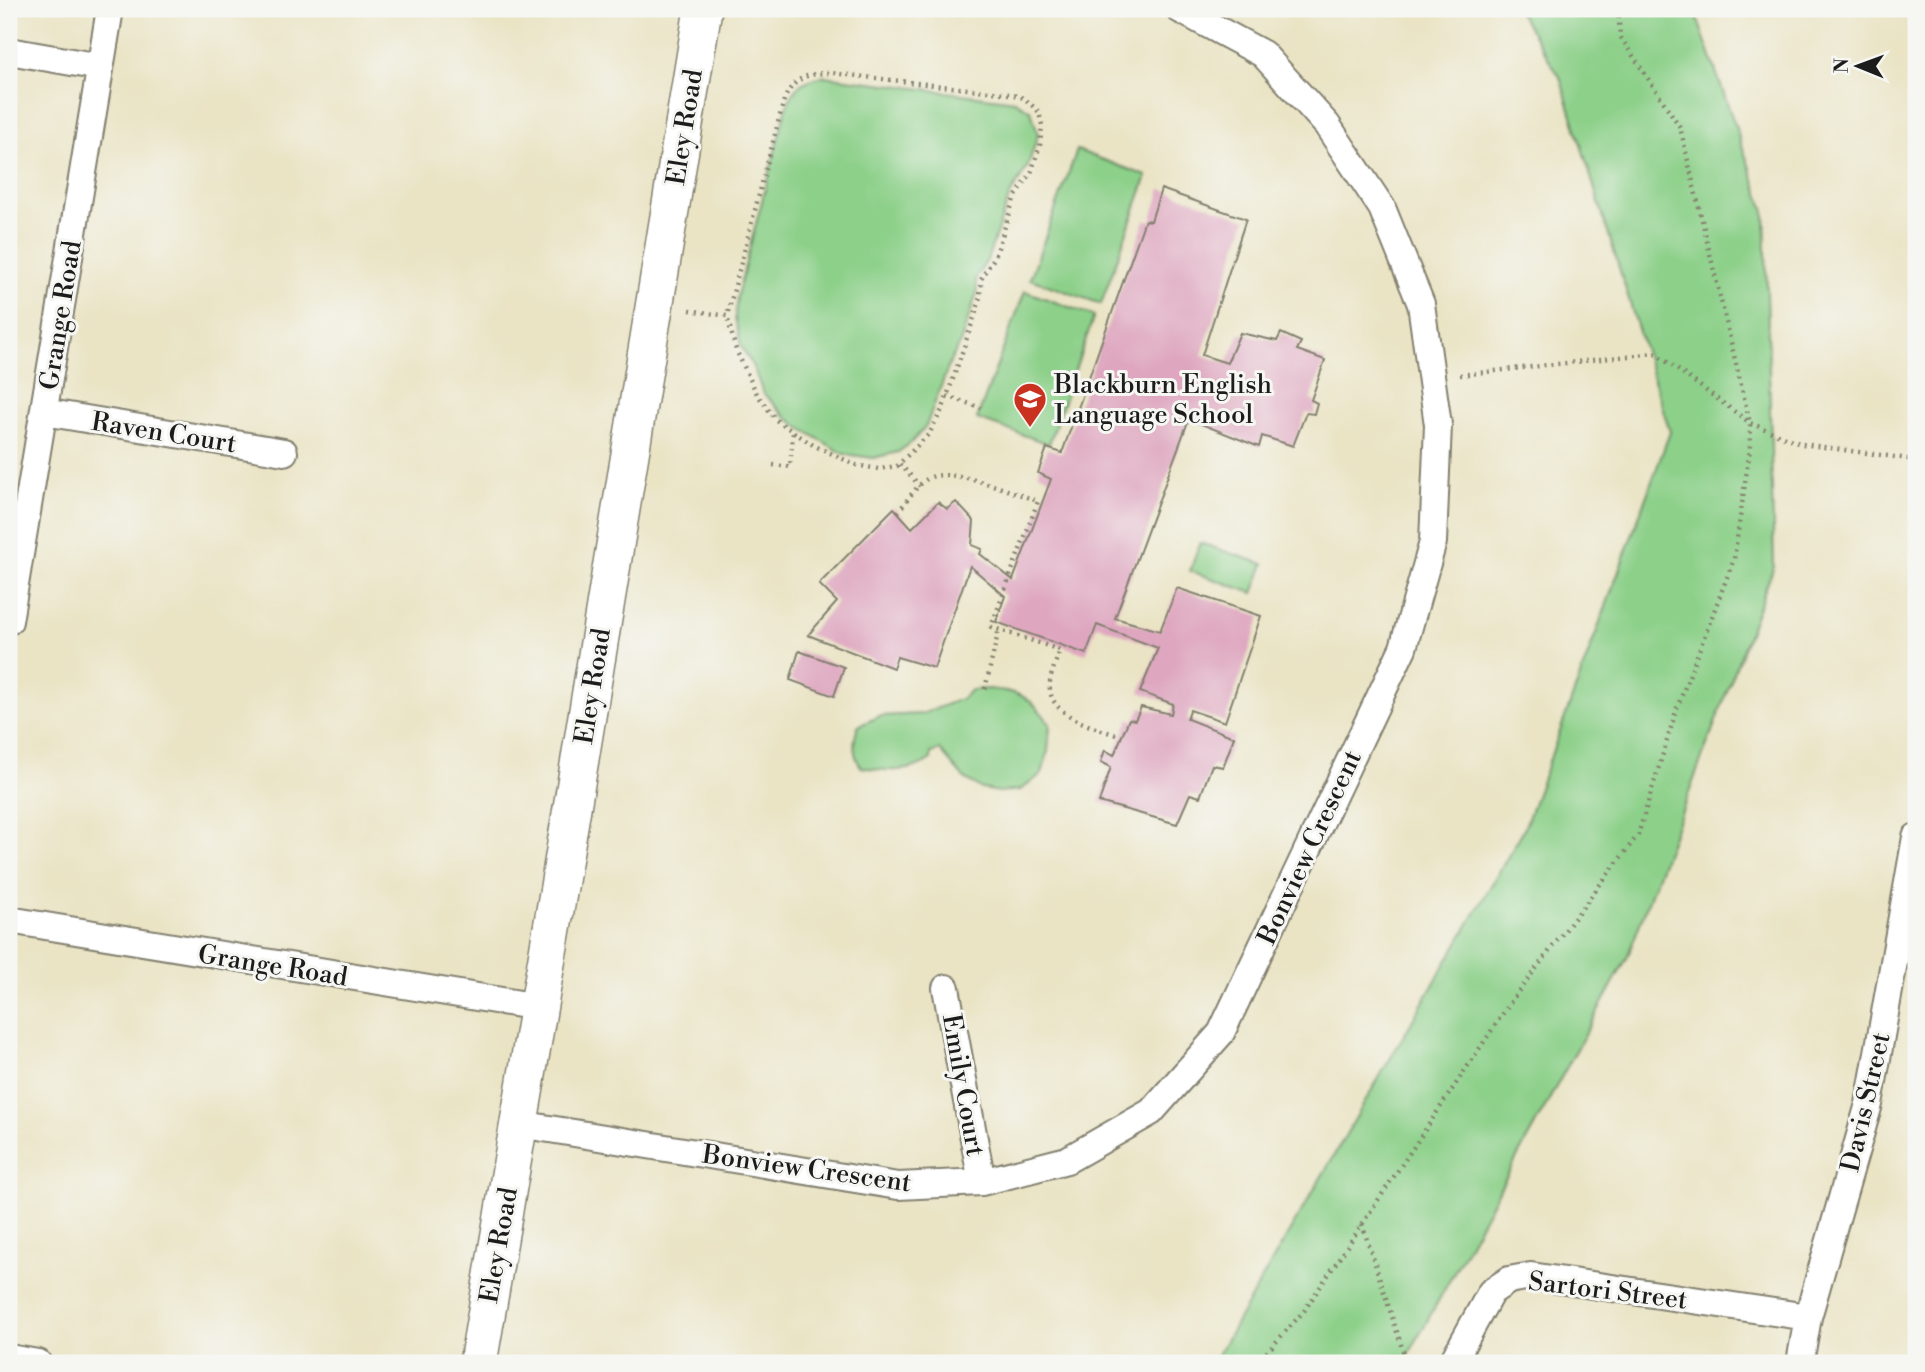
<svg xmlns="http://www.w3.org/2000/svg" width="1925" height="1372" font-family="'Libre Bodoni',serif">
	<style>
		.green { fill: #8cd089; stroke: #547652; stroke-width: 2 }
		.building { fill: #dea6bf }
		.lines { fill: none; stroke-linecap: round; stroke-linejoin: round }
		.street-casing { stroke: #838070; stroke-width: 30 }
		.secondary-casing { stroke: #838070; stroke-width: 40 }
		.path { stroke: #838070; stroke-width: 4.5; stroke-dasharray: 2 5; stroke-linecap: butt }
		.street { stroke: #fff; stroke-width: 26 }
		.secondary { stroke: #fff; stroke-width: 37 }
		.labels { text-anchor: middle; stroke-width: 6; stroke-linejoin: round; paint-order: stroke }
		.street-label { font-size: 26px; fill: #1c1c1c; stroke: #f6f6f2 }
		.poi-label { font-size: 26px; fill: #1c1c1c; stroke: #f6f6f2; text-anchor: start }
	</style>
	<rect width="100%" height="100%" fill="#f6f6f2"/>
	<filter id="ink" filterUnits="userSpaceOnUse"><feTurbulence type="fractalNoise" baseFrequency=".0143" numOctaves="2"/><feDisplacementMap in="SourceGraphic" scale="14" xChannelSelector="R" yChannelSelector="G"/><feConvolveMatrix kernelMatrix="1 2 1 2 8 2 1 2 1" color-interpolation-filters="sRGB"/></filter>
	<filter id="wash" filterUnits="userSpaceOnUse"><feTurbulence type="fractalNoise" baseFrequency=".00686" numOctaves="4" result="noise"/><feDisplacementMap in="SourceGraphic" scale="28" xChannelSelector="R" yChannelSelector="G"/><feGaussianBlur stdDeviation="1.57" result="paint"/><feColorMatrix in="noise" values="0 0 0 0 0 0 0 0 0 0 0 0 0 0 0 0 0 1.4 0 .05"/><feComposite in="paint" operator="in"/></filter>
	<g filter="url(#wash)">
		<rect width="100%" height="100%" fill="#eae4c5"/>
		<path class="green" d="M1517,9H1694L1765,211L1774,566L1627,958L1404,1363H1213L1524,829L1670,432L1560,77Z
			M824,76L1015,101L1031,111L1038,134L1028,166L1010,195L987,260L976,278L977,293L960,343L951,360L926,426L912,442L898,452L873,458L844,454L797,426L781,412L763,393L754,369L741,346L735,318L737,296L787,106C795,84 802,81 824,76Z
			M1077,150L1147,176L1101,304L1030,279Z
			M1025,291L1094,316L1049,444L977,419Z
			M1200,543L1264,564L1253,593L1190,571Z
			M989,689C1022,692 1031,697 1050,724L1048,751L1042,774L1020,790L1000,792L982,789L963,777L940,750L931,753V759C910,774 886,771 861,767C852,753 853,741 858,726L880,716L922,714L961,699L971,690Z"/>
		<g id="blocks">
			<path class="building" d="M1161,189L1246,219L1202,355L1227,363L1240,333L1277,341L1281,333L1301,342L1297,350L1325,360L1311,400L1317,403L1314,414L1306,413L1293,446L1262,436L1259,447L1189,419L1115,618L1160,631L1177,588L1261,616L1225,722L1190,710L1187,719L1234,737L1223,767L1212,765L1200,797L1190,794L1177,824L1099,802L1111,767L1101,762L1105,750L1114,755L1129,719L1135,720L1141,707L1171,714L1173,704L1140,692L1158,648L1097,625L1086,654L996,622L1005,596L970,566L934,668L897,657L893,668L808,635L837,602L819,584L894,508L912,528L938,502L947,509L956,502L974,521L972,545L982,549L980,554L1013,580L1051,479L1038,473L1047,448L1062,453L1145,220L1151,221Z
				M799,651L844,667L834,696L790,680Z"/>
		</g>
	</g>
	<g filter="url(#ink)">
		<use href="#blocks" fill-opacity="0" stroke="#838070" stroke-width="2"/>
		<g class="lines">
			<defs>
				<path id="street" d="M9,51L100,67
					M44,412L284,452
					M9,621L110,9
					M9,920L538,1007
					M946,988L982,1182
					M519,1124L898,1186L982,1182L1067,1160L1151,1112L1221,1033L1403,648L1433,542L1438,425L1421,304L1382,208L1327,125L1263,54L1179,9
					M9,1358L38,1363
					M1452,1363L1491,1292L1509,1280L1531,1276L1808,1317
					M1800,1363L1808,1317L1869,1104L1916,837"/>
				<path id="secondary" d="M478,1363L559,887L703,9"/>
			</defs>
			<use href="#street" class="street-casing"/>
			<use href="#secondary" class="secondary-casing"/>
			<path class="path" d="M690,310L727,316L736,350L748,375L757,394L776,420L813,445L856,465L878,469L897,466L929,434L943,408L979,303L982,277L995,257L1014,199L1031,173L1040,145L1042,125L1039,112L1024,98L1010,94L832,73C808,73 794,77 784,100L727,316
				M1460,375L1655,353L1750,423L1802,444L1916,460
				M947,396L981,408
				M900,464L920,486
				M773,465L790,467L793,433
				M898,512C906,502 916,486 927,479C950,465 1013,493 1038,501L991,627L1060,650C1057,660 1051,672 1050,683C1046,717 1098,728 1122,737
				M985,689L999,629
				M1362,1224L1407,1363
				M1257,1363L1304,1311L1512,1000L1638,835L1677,708L1734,559L1750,449V423L1680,127L1620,36L1618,9"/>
			<use href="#street" class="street"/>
			<use href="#secondary" class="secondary"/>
		</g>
	</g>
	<defs>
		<symbol id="school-pin" viewBox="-11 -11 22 30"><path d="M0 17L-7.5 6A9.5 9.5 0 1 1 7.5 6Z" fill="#c8321e" stroke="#f6f6f2"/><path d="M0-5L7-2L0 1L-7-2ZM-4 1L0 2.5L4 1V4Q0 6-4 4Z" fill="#fff"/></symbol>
	</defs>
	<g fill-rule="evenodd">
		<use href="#school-pin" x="1011" y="380" width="38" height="52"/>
	</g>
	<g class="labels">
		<g class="street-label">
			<text transform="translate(684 127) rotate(-81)" y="9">Eley Road</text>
			<text transform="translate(60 315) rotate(-81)" y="9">Grange Road</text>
			<text transform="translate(164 432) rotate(9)" y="9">Raven Court</text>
			<text transform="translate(592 686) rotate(-81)" y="9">Eley Road</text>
			<text transform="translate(1309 847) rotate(-65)" y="9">Bonview Crescent</text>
			<text transform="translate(273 965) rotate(9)" y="9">Grange Road</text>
			<text transform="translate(964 1085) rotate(80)" y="9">Emily Court</text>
			<text transform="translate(1865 1102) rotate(-77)" y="9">Davis Street</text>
			<text transform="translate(807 1168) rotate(8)" y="9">Bonview Crescent</text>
			<text transform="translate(498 1245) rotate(-80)" y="9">Eley Road</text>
			<text transform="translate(1608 1290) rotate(7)" y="9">Sartori Street</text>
		</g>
		<g class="poi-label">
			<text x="1054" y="393">Blackburn English<tspan x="1054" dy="30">Language School</tspan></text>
		</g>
	</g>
	<rect width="1925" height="1372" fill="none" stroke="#f6f6f2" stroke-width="35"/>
	<g transform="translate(1858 66) rotate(271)" stroke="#f6f6f2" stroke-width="5" paint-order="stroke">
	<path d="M0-5L12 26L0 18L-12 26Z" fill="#1c1c1c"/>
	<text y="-10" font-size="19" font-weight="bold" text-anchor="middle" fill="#1c1c1c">N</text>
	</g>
</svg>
